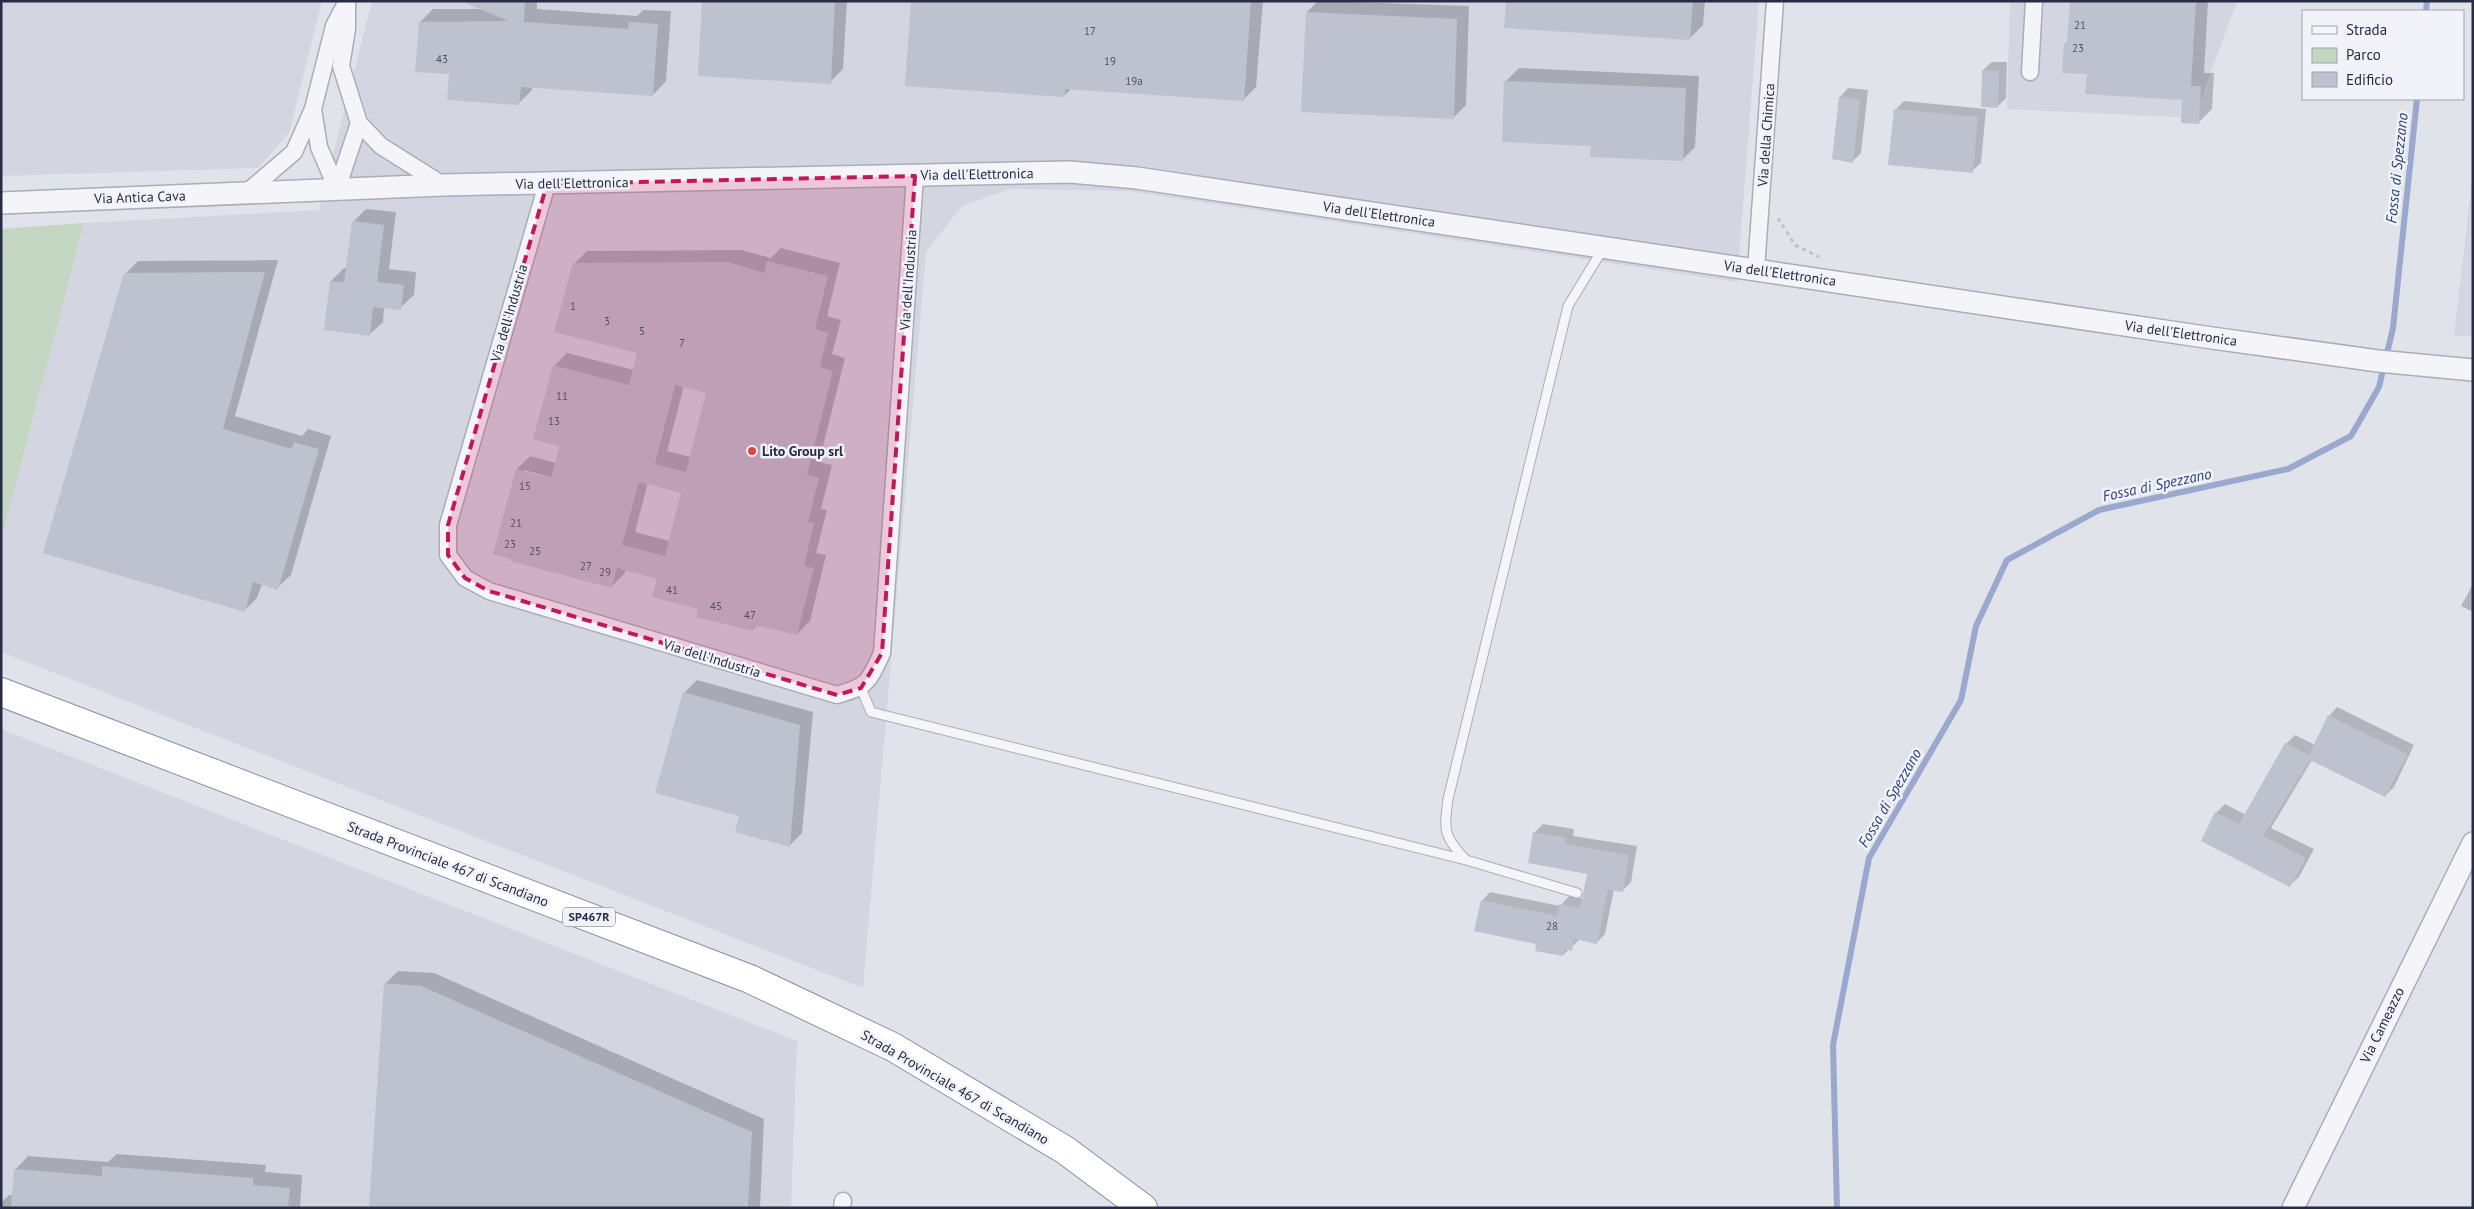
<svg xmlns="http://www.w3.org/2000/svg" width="2474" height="1209" font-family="'PT Sans',sans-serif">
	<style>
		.built { fill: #d3d5e0 }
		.green { fill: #c3d6c2 }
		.shadow { fill: #0003; fill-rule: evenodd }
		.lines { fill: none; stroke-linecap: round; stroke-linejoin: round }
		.stream { stroke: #9aa8ce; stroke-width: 6 }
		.building { fill: #bec1ce; fill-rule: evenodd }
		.service-casing { stroke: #aaacb9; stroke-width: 11 }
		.minor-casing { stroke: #aaacb9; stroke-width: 19 }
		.tertiary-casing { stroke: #aaacb9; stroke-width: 24 }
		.trunk-casing { stroke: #878ca3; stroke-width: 30 }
		.path { stroke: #c0c1ca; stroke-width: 3; stroke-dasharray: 4 4; stroke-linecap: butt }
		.service { stroke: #f5f5f9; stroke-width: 9 }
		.minor { stroke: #f5f5f9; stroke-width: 16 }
		.tertiary { stroke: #f5f5f9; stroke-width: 21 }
		.trunk { stroke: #fff; stroke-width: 28 }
		.marked { fill: #c2185b; fill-opacity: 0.2; stroke: #c2185b; stroke-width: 4; stroke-dasharray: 10 6; stroke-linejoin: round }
		.poi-dot { fill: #d9473d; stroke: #f1f3f8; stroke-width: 2 }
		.labels { text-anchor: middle; stroke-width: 5; stroke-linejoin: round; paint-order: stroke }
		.number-label { font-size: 11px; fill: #4e5166 }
		.shield { fill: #f1f3f8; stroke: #64687a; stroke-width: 1 }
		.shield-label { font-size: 12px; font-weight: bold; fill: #282c44 }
		.street-label { font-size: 14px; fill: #282c44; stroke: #f1f3f8 }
		.poi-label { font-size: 14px; font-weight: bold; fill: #282c44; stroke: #f1f3f8; text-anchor: start }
		.water-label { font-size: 15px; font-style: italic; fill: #2e417c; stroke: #f1f3f8 }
	</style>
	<rect width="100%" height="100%" fill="#e1e3eb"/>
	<path class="built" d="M1,1H322L289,133L258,168L1,176Z
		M372,1H1759L1737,282L1128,191L1009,189L962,206L926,252L863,988L1,652V540L84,223L319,210Z
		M2010,1H2237L2194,118L2007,109Z
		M2473,173V336H2454Z
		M1,729L797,1041L791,1208H1Z"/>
	<path class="green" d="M84,223L1,540V229Z"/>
	<path class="shadow" d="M463,1H537V9L637,16L643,10L671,11L666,81L653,95L532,86V90L519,103L450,73L420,22L433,9H481Z
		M703,1H847L843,69L830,82Z
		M912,1H1263L1256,87L1243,100L1072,88L1064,96Z
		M1318,1L1469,6L1466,105L1453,118L1307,12Z
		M1507,1H1705L1703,25L1690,38Z
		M2071,1H2208L2204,73H2214L2212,109L2198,123L2184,98L2088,73L2065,44L2069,41Z
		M1992,62H2007L2006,98L1997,107L1983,70Z
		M1519,68L1699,76L1695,147L1682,160L1592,145L1503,140L1506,81Z
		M1848,88L1868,90L1861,153L1853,161L1840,97Z
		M1904,101L1986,109L1981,163L1972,171L1895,110Z
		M366,209L396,212L389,269L416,272L414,295L400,308L384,307L383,322L369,335L331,281L344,268H347L353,222Z
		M781,248L840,263L827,316L841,320L832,354L845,358L819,462L832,465L821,509L827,510L816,553L826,555L810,621L797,634L758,624L752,630L700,608L658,578L626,569L624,574L611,587L512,558L517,469L530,456L556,463L561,445L554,366L567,353L634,370L638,352L574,264L587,251L741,250L771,258ZM684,386L707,392L691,457L667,451ZM524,470L557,479V481L524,472ZM648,482L683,492L670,541L635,532Z
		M278,260L235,416L302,436L308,429L331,436L291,575L277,588L262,584L257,598L244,611L125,274L138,261Z
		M2473,584V612L2461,606Z
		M697,680L813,712L802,833L789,846L741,815L684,693Z
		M2337,707L2414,745L2394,787L2385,796L2312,760L2271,828L2314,849L2299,877L2290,885L2202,840L2216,813L2225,804L2246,815L2286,744L2295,735L2315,745L2329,716Z
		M1543,824L1574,829L1573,836L1637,846L1631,882L1622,891L1614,889L1605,934L1596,943L1580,939L1563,955L1538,943L1482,901L1490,892L1560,906L1569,896L1584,899L1589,873L1534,833Z
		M398,971L434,973L764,1119L760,1208H370L385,984Z
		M117,1154L266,1165L265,1172L302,1175L300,1208H1V1203L9,1195H13L15,1170L28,1156L108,1162Z"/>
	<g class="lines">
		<path class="stream" d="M2426,11L2427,1
			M1837,1208L1833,1045L1869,858L1961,700L1976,626L2007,560L2099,510L2288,469L2351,436L2379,387L2393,328L2417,99"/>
	</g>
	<path class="building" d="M461,1H525L524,22L628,29L629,22L658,24L653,96L521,87L519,105L447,100L449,74L415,72L419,22L508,21Z
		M702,1H835L831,84L698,76Z
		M911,1H1251L1244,101L1065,89V97L905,86Z
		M1506,1H1693L1690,40L1504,28Z
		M2070,1H2196L2191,86H2201L2199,124L2181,123L2182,100L2085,94L2087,74L2062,73L2064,44H2067Z
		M1306,12L1457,19L1454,119L1301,112Z
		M1982,70L1999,71L1998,108L1981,107Z
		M1504,81L1686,88L1683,161L1590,157L1591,146L1502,142Z
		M1839,97L1860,99L1853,163L1832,159Z
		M1894,109L1978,117L1973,173L1888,165Z
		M352,221L384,225L377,282L404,285L401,310L373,307L370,336L324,330L330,281L344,282Z
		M767,261L828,276L815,329L828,333L820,367L833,371L807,475L819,478L808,522L814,523L804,566L814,568L797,635L754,625L753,631L696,617L698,609L652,597L657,579L617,568L612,588L510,561L511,559L493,554L516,469L551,478L559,446L533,439L553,365L629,385L637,353L554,332L573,263L728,262L764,273ZM675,385L706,393L686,472L655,464ZM639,482L681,493L665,556L622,545Z
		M265,272L223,429L292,449L294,442L319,449L278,590L253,582L245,612L43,553L124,273Z
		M683,692L800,725L790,847L735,832L739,816L655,793Z
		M2328,715L2407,754L2385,797L2310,760L2263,836L2306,858L2290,887L2201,841L2215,812L2239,824L2285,743L2309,755Z
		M1533,832L1566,838L1565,844L1629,855L1623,892L1608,890L1597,944L1574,939L1572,951L1565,949L1563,956L1535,951L1536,944L1474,931L1481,900L1557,916L1559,904L1580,908L1587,874L1528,863Z
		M384,983L421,986L752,1132L748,1208H369Z
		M102,1166L253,1178V1185L290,1188L288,1208H11L14,1169L102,1176Z"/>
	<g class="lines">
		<defs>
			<path id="service" d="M861,688L871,712L1466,860L1577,893
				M1466,860C1443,836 1444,830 1448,799L1568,306L1604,247"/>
			<path id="minor" d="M347,1V29L341,66L359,123L381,146L443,185
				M2030,72L2034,1
				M313,109L319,147L337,189
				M547,184L448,525V555L465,578L489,591L837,695C868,686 868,683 882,653L915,176
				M337,189L359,123
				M246,193L294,152L313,109L334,26L346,3
				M1756,269L1775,1
				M842,1208L843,1201"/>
			<path id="tertiary" d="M1,203L443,185L1070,172L1137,178L2205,337L2378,361L2473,370
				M2293,1208L2473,843"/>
			<path id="trunk" d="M1,692L750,979L893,1047L1065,1150L1143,1208"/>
		</defs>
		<use href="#service" class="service-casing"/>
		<use href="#minor" class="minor-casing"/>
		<use href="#tertiary" class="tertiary-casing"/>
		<use href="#trunk" class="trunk-casing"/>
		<path class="path" d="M1778,218L1795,245L1819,257"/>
		<use href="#service" class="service"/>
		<use href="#minor" class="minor"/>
		<use href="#tertiary" class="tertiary"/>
		<use href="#trunk" class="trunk"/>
	</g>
	<path class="marked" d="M915,176L882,653L861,688L837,695L489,591L465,578L448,555V525L547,184Z"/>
	<circle class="poi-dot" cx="752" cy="451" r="5"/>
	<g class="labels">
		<g class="number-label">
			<text x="2080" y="29">21</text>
			<text x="1090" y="35">17</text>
			<text x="2078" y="52">23</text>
			<text x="442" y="63">43</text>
			<text x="1110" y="65">19</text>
			<text x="1134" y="85">19a</text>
			<text x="573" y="310">1</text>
			<text x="607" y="325">3</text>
			<text x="642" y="335">5</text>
			<text x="682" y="347">7</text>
			<text x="562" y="400">11</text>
			<text x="554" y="425">13</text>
			<text x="525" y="490">15</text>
			<text x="516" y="527">21</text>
			<text x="510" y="548">23</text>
			<text x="535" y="555">25</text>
			<text x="586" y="570">27</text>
			<text x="605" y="576">29</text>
			<text x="672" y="594">41</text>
			<text x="716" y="610">45</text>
			<text x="750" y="619">47</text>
			<text x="1552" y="930">28</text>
		</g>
		<rect class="shield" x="563" y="907.5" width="52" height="19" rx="4"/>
		<g class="shield-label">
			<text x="589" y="921">SP467R</text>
		</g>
		<g class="street-label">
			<text transform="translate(1766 135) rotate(-86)" y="5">Via della Chimica</text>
			<text transform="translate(977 174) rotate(-1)" y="5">Via dell'Elettronica</text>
			<text transform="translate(572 183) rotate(-1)" y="5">Via dell'Elettronica</text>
			<text transform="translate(140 197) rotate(-2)" y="5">Via Antica Cava</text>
			<text transform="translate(1379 214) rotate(8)" y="5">Via dell'Elettronica</text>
			<text transform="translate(1780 273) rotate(8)" y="5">Via dell'Elettronica</text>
			<text transform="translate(908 280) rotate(-86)" y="5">Via dell'Industria</text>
			<text transform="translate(509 313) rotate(-74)" y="5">Via dell'Industria</text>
			<text transform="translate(2181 333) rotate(8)" y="5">Via dell'Elettronica</text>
			<text transform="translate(712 658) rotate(17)" y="5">Via dell'Industria</text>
			<text transform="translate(448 864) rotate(21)" y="5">Strada Provinciale 467 di Scandiano</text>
			<text transform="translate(2382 1025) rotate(-64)" y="5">Via Cameazzo</text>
			<text transform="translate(955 1087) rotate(30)" y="5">Strada Provinciale 467 di Scandiano</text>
		</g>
		<g class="poi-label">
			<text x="762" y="456">Lito Group srl</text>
		</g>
		<g class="water-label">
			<text transform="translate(2397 168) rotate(-84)" y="5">Fossa di Spezzano</text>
			<text transform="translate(2157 485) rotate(-12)" y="5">Fossa di Spezzano</text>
			<text transform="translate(1890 798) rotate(-60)" y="5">Fossa di Spezzano</text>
		</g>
	</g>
	<rect width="2474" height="1209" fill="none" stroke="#282c44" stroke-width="5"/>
	<rect x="2302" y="10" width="162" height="90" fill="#f1f3f8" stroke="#a1a3b0"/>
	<rect x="2312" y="26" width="25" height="8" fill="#f5f5f9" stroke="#a1a3b0"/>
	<text x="2346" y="35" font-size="15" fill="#282c44">Strada</text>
	<rect x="2312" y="48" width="25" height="15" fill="#c3d6c2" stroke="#a1a3b0"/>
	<text x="2346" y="60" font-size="15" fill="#282c44">Parco</text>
	<rect x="2312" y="72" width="25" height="15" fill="#bec1ce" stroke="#a1a3b0"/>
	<text x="2346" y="85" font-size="15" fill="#282c44">Edificio</text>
</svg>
